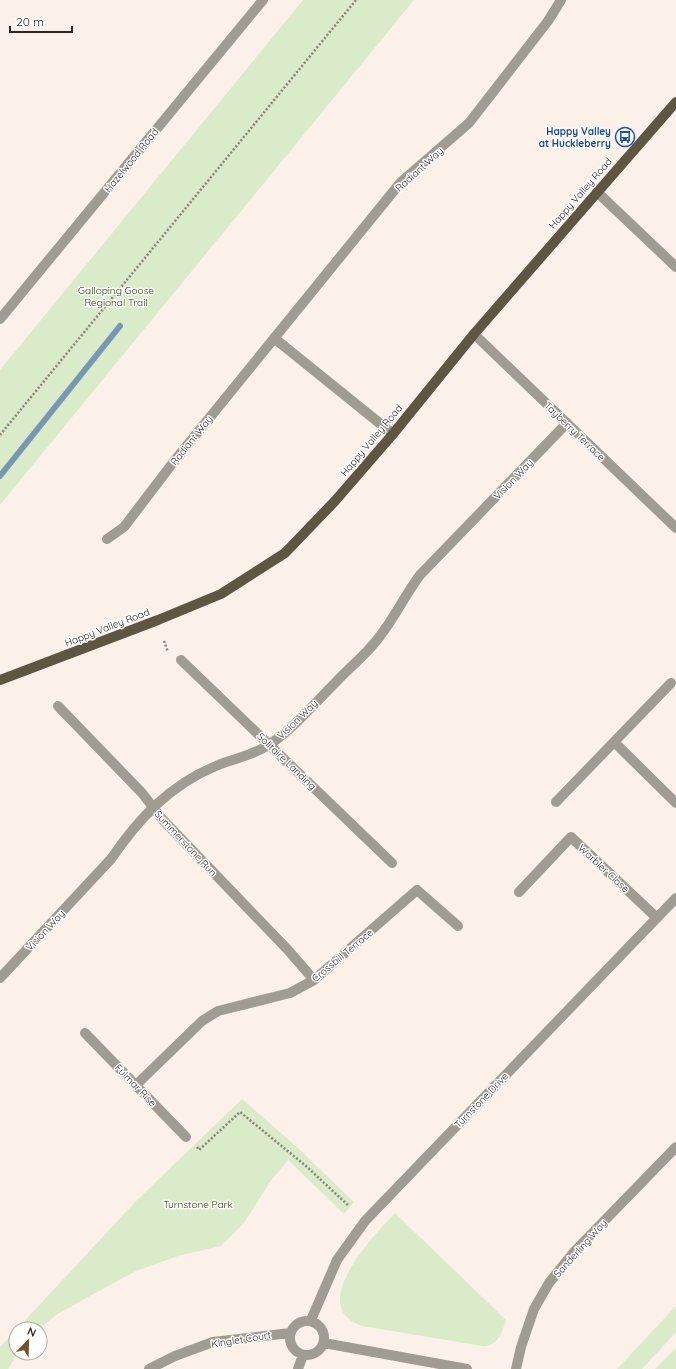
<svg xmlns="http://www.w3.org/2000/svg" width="676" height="1369" font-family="Quicksand,sans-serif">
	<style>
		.green { fill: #daebc9 }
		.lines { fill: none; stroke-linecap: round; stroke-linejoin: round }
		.stream { stroke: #7897b2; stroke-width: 6 }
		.path { stroke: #8a8179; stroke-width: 2.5; stroke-dasharray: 2 2; stroke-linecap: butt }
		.minor { stroke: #a19c91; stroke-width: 10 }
		.major { stroke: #5e5542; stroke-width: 10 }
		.labels { text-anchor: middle; stroke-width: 3; stroke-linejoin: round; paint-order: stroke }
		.transit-label { font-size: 10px; font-weight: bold; fill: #164399; stroke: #fff; text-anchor: end }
		.street-label { font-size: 10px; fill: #2d241d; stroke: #fff }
		.park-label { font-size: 10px; fill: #273d05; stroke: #fff }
	</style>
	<rect width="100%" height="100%" fill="#fbf1e9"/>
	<path class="green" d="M303,0H414L0,505V370Z
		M242,1099L298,1148L354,1202L344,1214L288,1160L270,1182L244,1223L221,1246L178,1256L136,1271L86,1298L56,1315L39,1329H17L136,1201Z
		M395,1213L506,1320C502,1332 498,1347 482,1346L362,1326C305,1307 374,1235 395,1213Z
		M676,1306V1332L642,1369H617Z
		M16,1330V1353H18L8,1369H0V1347Z
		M676,1348V1369H655Z"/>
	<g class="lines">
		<path class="stream" d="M0,476L120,326"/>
		<path class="path" d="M0,435L356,0
			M164,641L168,652
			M197,1147L199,1150L240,1112L306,1166L349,1206"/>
		<path class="minor" d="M597,192L676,267
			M0,319L263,0
			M474,334L676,528
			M274,338L393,434
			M107,539L124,527L172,464L401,182L469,123L548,21L561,0
			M181,660L392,863
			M58,706L142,793L163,820L288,950L314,980
			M614,742L676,803
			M556,802L671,683
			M519,892L571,837L657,918
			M0,978L111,859C139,818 170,785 216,766C234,758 253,756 270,744C294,728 315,703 336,682C350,667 368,653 380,636C395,617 405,595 420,575L567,423
			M85,1033L186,1137
			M136,1085L202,1021L218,1011L290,993L314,980L417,890L458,926
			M311,1320L337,1260L365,1221L676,898
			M290 1338a17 17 0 1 1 34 0a17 17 0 1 1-34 0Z
			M324,1343L467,1369
			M149,1369L175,1356L213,1342L290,1333
			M298,1369L303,1355
			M516,1369L521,1347L534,1309L549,1283L574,1252L676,1147"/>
		<path class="major" d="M0,680L158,620L221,594L285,553L335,501L393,434L474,334L676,102"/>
	</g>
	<defs>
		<symbol id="bus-ring" viewBox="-11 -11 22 22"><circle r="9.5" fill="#fff" stroke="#1a4fb4" stroke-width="1.5"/><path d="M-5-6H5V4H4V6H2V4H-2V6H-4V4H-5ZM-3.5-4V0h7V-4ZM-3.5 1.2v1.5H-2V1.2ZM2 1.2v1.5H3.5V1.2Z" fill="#1a4fb4"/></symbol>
	</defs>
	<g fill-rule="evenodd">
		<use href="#bus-ring" x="614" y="126" width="22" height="22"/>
	</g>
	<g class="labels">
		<g class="transit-label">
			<text x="611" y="135">Happy Valley<tspan x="611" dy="12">at Huckleberry</tspan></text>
		</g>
		<g class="street-label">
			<text transform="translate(131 160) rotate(-51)" y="4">Hazelwood Road</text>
			<text transform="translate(419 169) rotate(-42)" y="4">Radiant Way</text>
			<text transform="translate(580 193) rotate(-49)" y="4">Happy Valley Road</text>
			<text transform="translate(575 431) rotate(44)" y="4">Tayberry Terrace</text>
			<text transform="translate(191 440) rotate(-51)" y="4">Radiant Way</text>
			<text transform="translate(371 440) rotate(-50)" y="4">Happy Valley Road</text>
			<text transform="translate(513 479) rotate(-46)" y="4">Vision Way</text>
			<text transform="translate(107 627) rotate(-21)" y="4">Happy Valley Road</text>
			<text transform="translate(297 719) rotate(-44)" y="4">Vision Way</text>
			<text transform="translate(287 761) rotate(44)" y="4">Solitaire Landing</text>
			<text transform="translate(186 843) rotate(47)" y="4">Summerstone Run</text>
			<text transform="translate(604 868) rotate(43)" y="4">Warbler Close</text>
			<text transform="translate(45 930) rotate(-47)" y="4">Vision Way</text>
			<text transform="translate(342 955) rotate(-40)" y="4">Crossbill Terrace</text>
			<text transform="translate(136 1085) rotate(46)" y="4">Fulmar Rise</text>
			<text transform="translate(481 1100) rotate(-46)" y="4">Turnstone Drive</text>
			<text transform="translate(580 1248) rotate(-48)" y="4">Sanderling Way</text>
			<text transform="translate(241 1339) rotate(-9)" y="4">Kinglet Court</text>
		</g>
		<g class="park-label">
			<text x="116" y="294">Galloping Goose<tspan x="116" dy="12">Regional Trail</tspan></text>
			<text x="198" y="1208">Turnstone Park</text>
		</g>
	</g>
	<g transform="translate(28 1341) rotate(23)"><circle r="19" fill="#ffffff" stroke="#aba7a5"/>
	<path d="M0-3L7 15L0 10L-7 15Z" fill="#735229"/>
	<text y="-6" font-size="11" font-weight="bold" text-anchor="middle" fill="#2d241d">N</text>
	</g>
	<path d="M10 26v6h62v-6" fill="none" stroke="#2d241d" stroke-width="2"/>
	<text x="16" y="26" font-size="12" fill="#2d241d" stroke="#ffffff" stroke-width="3" paint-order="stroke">20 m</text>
</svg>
